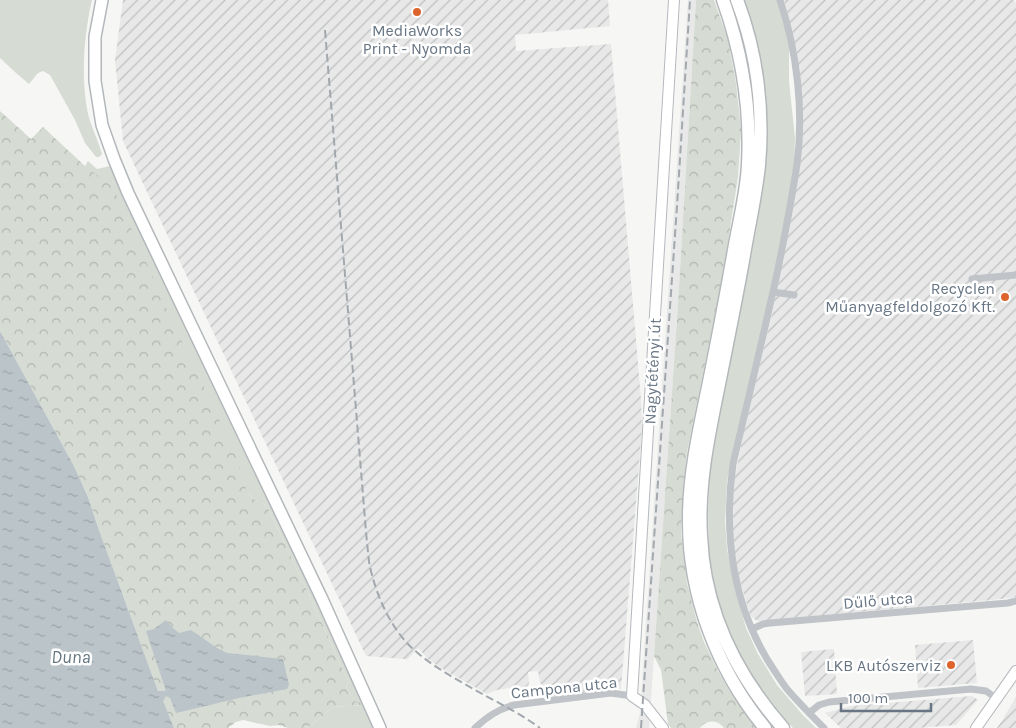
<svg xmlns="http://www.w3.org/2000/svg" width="1016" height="728" font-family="Karla,sans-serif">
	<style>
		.built { fill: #e7e8e7 }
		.industrial { fill: url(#industrial-furrows) }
		.green { fill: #d6dcd3 }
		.forest { fill: url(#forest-crowns) }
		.water { fill: url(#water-ripples) }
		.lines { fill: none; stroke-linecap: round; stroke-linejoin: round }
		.secondary-casing { stroke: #b5b9be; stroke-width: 12 }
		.primary-casing { stroke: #b3b7bb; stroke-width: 14 }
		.highway-casing { stroke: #b5b8bb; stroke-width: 15 }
		.street { stroke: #c0c3c7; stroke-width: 7 }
		.secondary { stroke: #fff; stroke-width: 10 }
		.primary { stroke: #fff; stroke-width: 11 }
		.highway { stroke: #fff; stroke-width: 12 }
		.rail { stroke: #a3a8ae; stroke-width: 2; stroke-dasharray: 8 4; stroke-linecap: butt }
		.poi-dot { fill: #dd642d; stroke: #fff; stroke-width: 2 }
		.labels { text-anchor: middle; stroke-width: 5; stroke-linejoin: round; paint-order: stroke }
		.poi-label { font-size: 16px; fill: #677584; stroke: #fff; text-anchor: end }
		.street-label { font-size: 16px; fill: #677584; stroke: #fff }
		.water-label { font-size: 18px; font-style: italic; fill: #637680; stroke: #fff }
	</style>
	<defs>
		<pattern id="industrial-furrows" width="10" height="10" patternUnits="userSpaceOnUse" patternTransform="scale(1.25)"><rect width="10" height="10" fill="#e7e8e7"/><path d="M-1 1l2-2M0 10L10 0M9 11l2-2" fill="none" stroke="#bfc1c1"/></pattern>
		<pattern id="forest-crowns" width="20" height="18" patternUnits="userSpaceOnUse" patternTransform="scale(1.25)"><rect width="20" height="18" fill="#d6dcd3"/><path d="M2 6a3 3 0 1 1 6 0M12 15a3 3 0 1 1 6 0" fill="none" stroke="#b1b7b1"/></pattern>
		<pattern id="water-ripples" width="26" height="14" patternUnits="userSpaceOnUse" patternTransform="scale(1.25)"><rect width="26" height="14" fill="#bac4c9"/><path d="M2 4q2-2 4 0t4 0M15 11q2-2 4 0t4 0" fill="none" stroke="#9ba4a9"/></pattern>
	</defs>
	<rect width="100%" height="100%" fill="#f6f7f4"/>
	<path class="built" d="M688,0H696L678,304L654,656L649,728H636L640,713Z"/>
	<path class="industrial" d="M123,0H608L610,26L515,35L516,51L611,44L641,399L642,428L621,689L549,697L548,689L540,683L538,671L528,672L529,684L522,691L509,688L497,690L487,694L441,668L428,659L418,648L407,660L405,659L366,656L123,141L115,60Z
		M784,0H1014L1016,3V597L992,600L758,621L754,619L750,615L737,571L734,549L732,516L734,481L745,426L771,318L794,204L800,164L791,28Z
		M973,640L977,683L918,688L915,645Z
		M834,649L837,694L805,696L801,652Z
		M972,696L978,700L956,725L918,728H841L825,713L851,706Z
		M1016,697V728H997L1001,722Z"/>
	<path class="green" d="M0,0H92C84,35 81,74 87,109C90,125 98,139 102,154L99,157H96L85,143L75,120L50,75L43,71L38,73L29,84L16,73L0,58Z
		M743,0H777L782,16L789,46V81L795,138L794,165L787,207L769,300L736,438L727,481L725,521L727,549L735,589L746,628L758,654L777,685L802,714L816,728H793L764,696L735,645L724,618L716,593L709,555L708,511L710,471L721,408L756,231L764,176L766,144Z
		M88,161L97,169L110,166L112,168L288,537L374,728H306L312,725L333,707L363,705L362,703L354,701L346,689L348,681L310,597L267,506L252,498L246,489L85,166Z"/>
	<path class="forest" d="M696,0H714L728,40L736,83L741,130L738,177L722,280L687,452L683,487L681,534L687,583L697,622L704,642L718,671L730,692L757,728H724C719,721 710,719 703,725C701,726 701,727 700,728C696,728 676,728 671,728L668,724L661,670L654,656L678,304Z
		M0,111L31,139L43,127L85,166L110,185L114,189L169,314L237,457L246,489L252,498L267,506L310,597L348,681L346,689L354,701L362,703L363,705L333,707L312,725L306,728H288L279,725L270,726L243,720L236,722L228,728H174L158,691L99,530L88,497L74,466L0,331Z"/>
	<path class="water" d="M0,331L74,466L88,497L99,530L158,691H166L146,631L154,629L166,620L174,629L179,633L191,630L217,648L227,653L283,659L289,685L287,689L239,698L176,713L170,698L166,696L163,701L174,728H0Z"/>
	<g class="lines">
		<defs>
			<path id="secondary" d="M663,728L645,705L632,696L674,0
				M976,728L1016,671"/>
			<path id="primary" d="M102,0L95,37V81L102,125L114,159L128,193L322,599L380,728"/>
			<path id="highway" d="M723,0C742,53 751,107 748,164C747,192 739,221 734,250C726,296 717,342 708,387C699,430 689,474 689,518C688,594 717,670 765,728
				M737,0C757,52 764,110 759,165C756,195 749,225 744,255C736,300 727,344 718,389C708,438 698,486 701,536C704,610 735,673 783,728"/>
		</defs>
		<use href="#secondary" class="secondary-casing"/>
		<use href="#primary" class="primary-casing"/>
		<use href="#highway" class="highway-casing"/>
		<path class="street" d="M780,0C797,52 804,110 797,164C792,199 785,234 778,269C764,334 748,399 733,464C723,536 733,609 774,670C778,676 782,683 787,689C798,702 811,715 824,728
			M972,279L1016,275
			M773,292L794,295
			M752,629L763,624L770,623L1008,603L1016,601
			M809,713L819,705L829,702L971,689L986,691L996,698
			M475,728C487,717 498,709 514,705L611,693L632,696"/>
		<use href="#secondary" class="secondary"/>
		<use href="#primary" class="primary"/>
		<use href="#highway" class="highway"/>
		<path class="rail" d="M325,30L366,532C367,542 368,552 369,562C375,593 390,628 413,649C434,668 460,681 484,695C503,705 522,715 540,728
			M641,728L677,206L690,0"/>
	</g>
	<g class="poi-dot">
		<circle cx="417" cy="12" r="5"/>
		<circle cx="1005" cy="297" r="5"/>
		<circle cx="951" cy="665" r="5"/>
	</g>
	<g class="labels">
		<g class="poi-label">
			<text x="417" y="36" text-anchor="middle">MediaWorks<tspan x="417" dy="18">Print - Nyomda</tspan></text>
			<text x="995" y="294">Recyclen<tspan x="995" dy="18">Műanyagfeldolgozó Kft.</tspan></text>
			<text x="941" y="671">LKB Autószerviz</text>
		</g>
		<g class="street-label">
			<text transform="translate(652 371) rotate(-87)" y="6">Nagytétényi út</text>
			<text transform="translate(878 600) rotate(-5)" y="6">Dűlő utca</text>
			<text transform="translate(564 687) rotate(-6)" y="6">Campona utca</text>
		</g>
		<g class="water-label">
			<text x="71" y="663">Duna</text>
		</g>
	</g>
	<path d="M841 703v8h90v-8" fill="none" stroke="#677584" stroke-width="2.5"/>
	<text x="848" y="703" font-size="15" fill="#677584" stroke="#ffffff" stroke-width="4" paint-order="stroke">100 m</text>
</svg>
